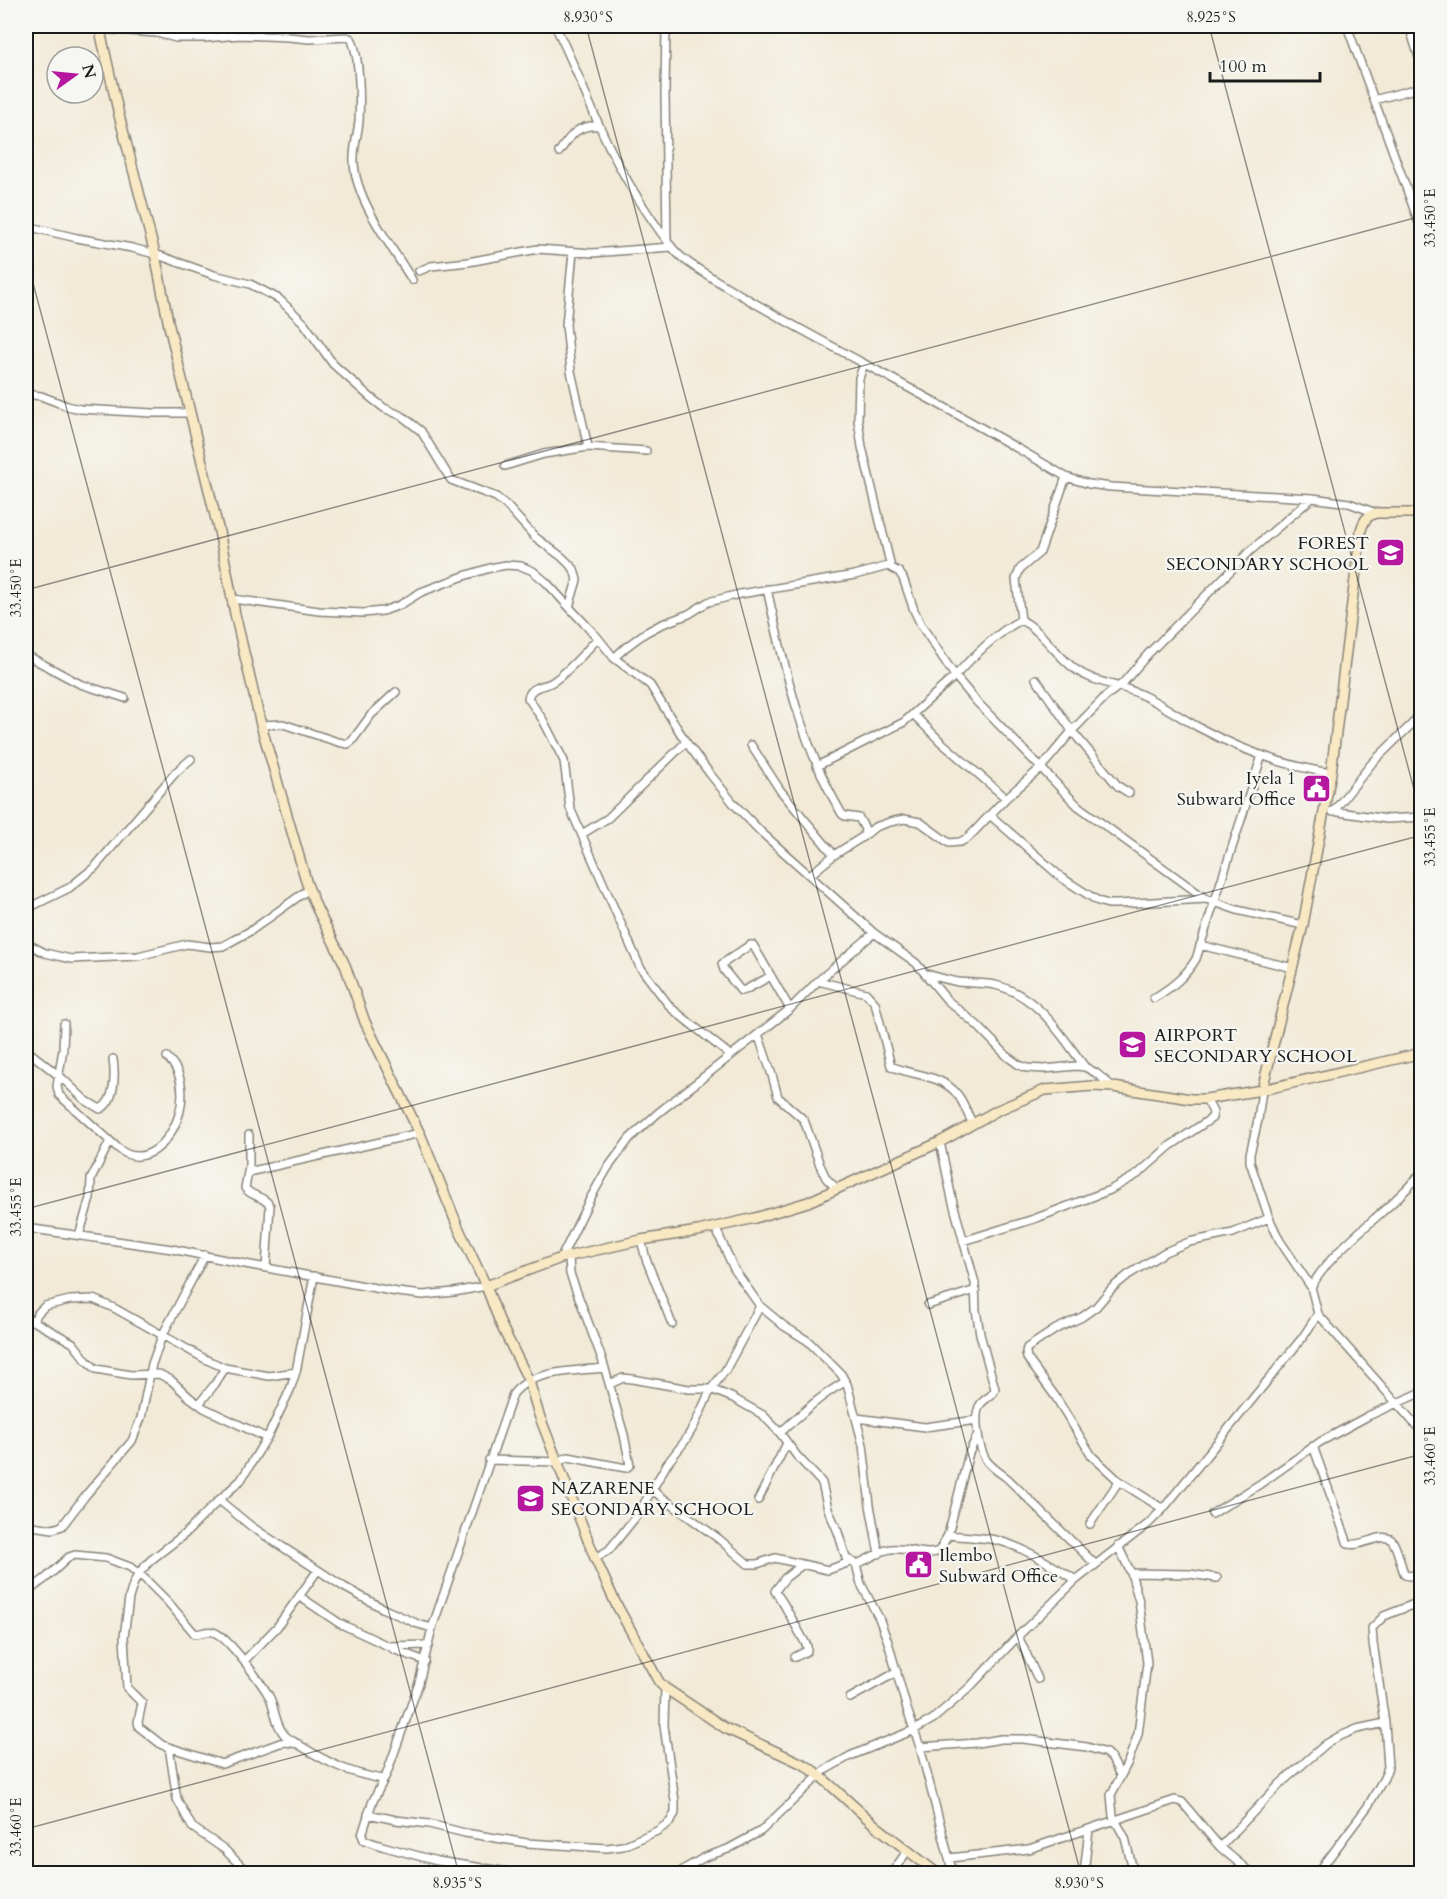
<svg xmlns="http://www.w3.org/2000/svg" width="1447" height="1899" font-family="Cardo,serif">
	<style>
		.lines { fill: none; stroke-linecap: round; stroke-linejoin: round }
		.stream { stroke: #49afc9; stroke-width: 2 }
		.street-casing { stroke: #87837a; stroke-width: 10 }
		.secondary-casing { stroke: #87837a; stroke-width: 12 }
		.street { stroke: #fff; stroke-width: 7 }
		.secondary { stroke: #f8e8c3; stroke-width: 9 }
		.ticks { fill: none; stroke: #1c1c1c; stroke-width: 1.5; stroke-opacity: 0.45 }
		.labels { text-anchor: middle; stroke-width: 4.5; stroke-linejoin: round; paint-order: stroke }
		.poi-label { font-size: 18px; fill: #1c1c1c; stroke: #f6f6f2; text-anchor: start }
		.neatline { fill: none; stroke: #1c1c1c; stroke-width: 2 }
		.ticks-label { font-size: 15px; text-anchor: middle; fill: #1c1c1c }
	</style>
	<rect width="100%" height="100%" fill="#f6f6f2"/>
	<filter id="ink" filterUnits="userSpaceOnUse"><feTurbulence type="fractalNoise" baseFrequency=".0167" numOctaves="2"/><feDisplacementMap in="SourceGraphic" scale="12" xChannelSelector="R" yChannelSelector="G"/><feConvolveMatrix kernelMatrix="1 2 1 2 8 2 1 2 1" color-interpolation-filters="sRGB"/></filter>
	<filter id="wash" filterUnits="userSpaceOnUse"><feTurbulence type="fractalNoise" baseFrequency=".008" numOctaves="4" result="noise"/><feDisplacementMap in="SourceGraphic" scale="24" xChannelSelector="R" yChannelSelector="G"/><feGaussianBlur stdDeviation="1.35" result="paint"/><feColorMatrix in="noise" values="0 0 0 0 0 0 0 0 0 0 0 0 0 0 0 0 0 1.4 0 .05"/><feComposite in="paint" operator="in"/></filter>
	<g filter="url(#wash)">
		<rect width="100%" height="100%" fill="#f2ead7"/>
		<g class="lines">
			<path class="stream" d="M26,1859L33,1874"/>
		</g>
	</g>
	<g filter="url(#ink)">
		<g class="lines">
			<defs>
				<path id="street" d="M555,26C572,58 584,92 599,125C618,168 642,208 671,246C680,258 693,266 706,274C731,290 758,305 784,320C878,372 974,421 1066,477L1089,484L1111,487L1312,498L1349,503L1376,513
					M666,26L665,92L667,240
					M1347,26L1422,231
					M1409,26L1422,67
					M100,29L157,33L176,38H205L239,35L289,37L309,39L347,37C351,39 352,38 353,43C360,62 360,100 359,121C358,134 353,148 354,162C355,200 393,248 412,280
					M1374,100L1422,87
					M559,152C570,136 578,124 599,126
					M26,226L77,238L132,248L155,254L214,275L250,284L279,299L304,323L333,364L370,397L384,408L402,416L421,431L451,480L496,497L507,506L535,537L562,557L574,569L577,580L569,607
					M573,252L566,325L571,371L588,447
					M419,271L431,266L468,262L538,249L592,253L671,247
					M864,364L859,378L858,420L862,447L891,567
					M26,394L41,396L67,406L80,409L153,413H189
					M505,466L544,454L588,447L646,451
					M767,589C784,666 801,745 842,814L845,816L859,818L865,829L864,836
					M233,599L319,611L363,613L383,611L400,605L421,592L464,576L490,568L506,565L521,566L533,571L547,583L569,607L598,638L614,658L650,685L686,742L710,774L734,804L761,832L874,933L916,963L947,1000L978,1026L1008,1057L1019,1065L1027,1068L1044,1069L1076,1066L1085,1067L1096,1073L1113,1087
					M1021,620L1016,579L1020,569L1040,552L1066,477
					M598,638C584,653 571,669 554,681C544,688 532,684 528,698L543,720L564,761L570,808L640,967L671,1008L730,1055
					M26,655L80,684L125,698
					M614,658L626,647L645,633L660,625L689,614L708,602L740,594L855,575L888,566L899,572L903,578L914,610L921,625L955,676L904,722L817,766
					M1036,679L1072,731L1118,786L1129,793
					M914,715L941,742L1006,798
					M261,725L283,724L338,742L348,744L352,741L371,715L396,692
					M751,745L780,790L834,855
					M1332,811L1387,819L1422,817
					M1333,812L1372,763L1413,723L1418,716L1422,706
					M991,816L1062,878L1098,901L1108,904H1117L1206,899
					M582,834L608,818L686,742
					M810,875L834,855L864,836L875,827L890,822L904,819L920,822L949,843L960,842L968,838L1006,798L1041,768L1072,731L1106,696L1123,683L1148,654L1250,551L1312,498
					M26,892L31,907
					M26,909L69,888L95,867L176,772L191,759
					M1303,925L1237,910L1206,899L1078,806L976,701L955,676C971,658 999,631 1021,620C1043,631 1055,655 1075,669C1095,684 1120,684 1142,695C1162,704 1179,717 1198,727C1239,749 1284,766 1331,773
					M26,943L45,953L71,959L138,956L187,944L210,947L223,946L252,930L309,889
					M1200,945L1293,968
					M927,974C937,977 948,980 958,982C970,983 983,983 995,985C1038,995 1061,1035 1085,1067
					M771,976L745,990L741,991L724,970L722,964L750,945H753L790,1009
					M818,981L866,993L875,1003L891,1066C912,1076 941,1074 957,1094C964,1102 967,1114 973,1124
					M1154,998C1172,987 1185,977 1196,959L1262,755
					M64,1024L63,1049L57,1086L59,1095L119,1149C158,1181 207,1096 167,1057
					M758,1034L772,1075L778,1097L804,1120L820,1165L826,1178L836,1188
					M26,1040L29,1052L63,1079L85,1100L100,1109C116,1102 115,1073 113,1059
					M249,1135V1167L245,1188C251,1197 265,1196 270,1206L266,1268
					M940,1142L952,1199L975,1283L976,1310L980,1334L995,1389C993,1397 984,1398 980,1405C973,1416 979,1449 986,1460C991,1467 1000,1473 1007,1478L1095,1564
					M248,1172L420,1133
					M715,1227L734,1269L760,1306L784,1326L808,1341L841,1374L846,1383
					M26,1228L172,1249L245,1264L397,1292L423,1295L454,1292L486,1286
					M79,1236L90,1198L91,1179L110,1141
					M641,1240L646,1259L672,1324
					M963,1241L1034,1219L1110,1190L1138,1174L1170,1146L1212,1118L1213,1112L1206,1099
					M561,1258L591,1197L607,1169L630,1138L658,1113L790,1009L818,981L874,933
					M1311,1287C1339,1240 1388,1214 1422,1172
					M928,1305L976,1290
					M1318,1314L1422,1432
					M26,1317L73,1343L87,1361L96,1369L131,1375L159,1374L171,1380L189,1397L204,1408L267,1438
					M34,1322L37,1314L45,1306L70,1300L93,1299L114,1308L205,1359L225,1368L269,1376L296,1372
					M610,1384L623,1378L632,1379L689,1389H711L733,1398L763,1415L780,1433L797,1456L822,1483L828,1509L838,1532L846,1558L856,1564C868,1561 879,1550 891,1549C907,1547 926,1557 939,1551L948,1535L969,1453L978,1434
					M199,1404L215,1384L225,1368
					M857,1418L925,1427L977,1420
					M780,1433C800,1415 820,1396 843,1383L847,1384L863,1445L870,1505L879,1554
					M1313,1446L1348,1544C1361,1548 1386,1529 1393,1542C1399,1552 1400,1565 1405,1575L1409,1576L1422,1573
					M489,1460L558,1462L568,1457L626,1468L630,1465L624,1435L602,1359L570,1274L569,1257
					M652,1490L719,1539L748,1564H757L775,1558L828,1570L850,1562
					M219,1500L252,1527L344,1587L384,1609L418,1624L432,1628
					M758,1500L787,1443
					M1163,1509L1119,1481L1092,1456L1055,1396L1027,1358L1026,1352L1027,1348L1056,1329L1082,1317L1096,1307L1112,1288L1128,1275L1165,1252L1189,1242L1233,1233L1269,1218
					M1212,1514L1260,1484L1320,1442L1368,1416L1422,1392
					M1090,1524L1119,1481
					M26,1525L53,1529L62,1526L85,1496L132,1441L141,1418L152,1364L162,1336L205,1255
					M948,1535C965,1537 984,1537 1000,1541C1027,1549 1052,1565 1076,1580
					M1118,1546L1131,1573L1139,1601L1147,1663L1138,1734L1128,1762L1111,1795L1113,1816L1125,1838L1134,1874
					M595,1558L609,1550L638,1514L667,1464L685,1441L694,1426L711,1389L725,1371L760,1306
					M856,1564L861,1584L879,1618L888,1642L907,1709L920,1747L953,1874
					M1131,1573L1190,1574L1217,1578
					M26,1593L46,1578L69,1557L75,1555L106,1558L130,1567L145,1579L168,1602L195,1634C201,1634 207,1630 213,1632C227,1635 263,1685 270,1698C275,1709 275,1723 283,1733C287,1739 295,1742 301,1746C330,1764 349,1773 382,1779
					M299,1596L339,1623L388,1646L429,1645
					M1018,1636L1038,1679
					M393,1649L425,1661
					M795,1657L807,1651V1646L783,1603L775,1591L785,1578L802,1565
					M244,1661L277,1627L318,1570
					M850,1698L897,1672
					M299,1744L286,1742L280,1743L222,1764L162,1745L139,1727L138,1722L142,1703L127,1688L124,1637L129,1598L133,1585L138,1574L151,1560L186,1533L219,1500L241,1480L269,1434L290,1390L296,1372L314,1276
					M169,1747L177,1799L192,1827L224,1849L245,1870L244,1874
					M920,1747L977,1743L1001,1739H1023L1087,1747L1106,1753L1112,1759L1120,1775
					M368,1814L396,1820L429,1824L465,1833L527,1843L607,1848L623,1846L657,1831L670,1822L675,1813V1801L664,1726L665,1688
					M1220,1847L1281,1783L1326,1744L1338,1737L1357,1729L1385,1723
					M950,1858L1029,1849L1175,1800L1182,1802L1220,1847L1252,1874
					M521,1874L437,1861L382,1846L364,1840L362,1835L372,1803L387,1773L419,1683L432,1628L513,1394C531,1370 577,1371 605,1368
					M679,1874L684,1869L705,1857L728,1849L761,1831L825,1770L850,1756L914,1730L933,1719L969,1688L1018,1636L1076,1580L1148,1524L1163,1509L1303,1337L1318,1314L1311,1287L1280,1241L1269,1218L1250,1162V1154L1258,1120L1262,1090
					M891,1874L908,1850
					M1084,1874L1089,1829
					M1317,1874L1368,1806L1384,1778L1388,1767L1385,1723L1373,1643L1372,1628L1384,1616L1422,1601"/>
				<path id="secondary" d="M99,26L119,115L155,254L169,326L220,536L235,614L261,725L307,884L317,909L345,965L365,1022L421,1136L458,1227L486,1286L501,1325L529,1381L539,1415L595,1558L615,1602L659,1682L665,1688L725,1728L805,1765L819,1775L876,1826L938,1874
					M1262,1090L1303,925L1331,773L1361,530C1364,521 1366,516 1376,513H1422
					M486,1286L561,1258L641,1240L698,1231L755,1218L808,1202L940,1142L998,1110L1045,1090L1092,1086L1113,1087L1191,1099H1206L1262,1090L1422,1053"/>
			</defs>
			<use href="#street" class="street-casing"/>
			<use href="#secondary" class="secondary-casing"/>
			<use href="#street" class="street"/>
			<use href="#secondary" class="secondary"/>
		</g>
	</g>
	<path class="ticks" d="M586,26L1081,1874M1209,26L1422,819M26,257L459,1874M26,590L1422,216M26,1209L1422,835M26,1829L1422,1454"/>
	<defs>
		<symbol id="school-square" viewBox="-11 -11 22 22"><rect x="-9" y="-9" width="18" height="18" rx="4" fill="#b5179e" stroke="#f6f6f2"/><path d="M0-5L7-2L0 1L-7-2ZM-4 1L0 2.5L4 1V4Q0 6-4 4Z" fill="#fff"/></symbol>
		<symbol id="civic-square" viewBox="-11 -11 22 22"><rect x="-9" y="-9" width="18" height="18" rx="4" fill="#b5179e" stroke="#f6f6f2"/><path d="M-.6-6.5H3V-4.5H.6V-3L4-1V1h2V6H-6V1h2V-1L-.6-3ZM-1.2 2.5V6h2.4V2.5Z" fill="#fff"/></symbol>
	</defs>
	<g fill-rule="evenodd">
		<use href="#school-square" x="1374" y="536" width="33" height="33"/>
		<use href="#civic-square" x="1300" y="772" width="33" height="33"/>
		<use href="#school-square" x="1116" y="1028" width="33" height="33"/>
		<use href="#school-square" x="514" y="1482" width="33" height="33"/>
		<use href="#civic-square" x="902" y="1548" width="33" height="33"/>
	</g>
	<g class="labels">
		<g class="poi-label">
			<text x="1369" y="549" text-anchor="end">FOREST<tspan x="1369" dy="21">SECONDARY SCHOOL</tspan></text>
			<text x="1296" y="784" text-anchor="end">Iyela 1<tspan x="1296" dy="21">Subward Office</tspan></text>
			<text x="1154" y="1041">AIRPORT<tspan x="1154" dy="21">SECONDARY SCHOOL</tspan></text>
			<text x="551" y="1494">NAZARENE<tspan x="551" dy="21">SECONDARY SCHOOL</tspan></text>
			<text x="939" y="1561">Ilembo<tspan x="939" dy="21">Subward Office</tspan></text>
		</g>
	</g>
	<rect width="1447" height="1899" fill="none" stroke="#f6f6f2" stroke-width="66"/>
	<g transform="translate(75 75) rotate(75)"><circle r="28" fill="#f6f6f2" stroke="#9f9f9c" stroke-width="1.5"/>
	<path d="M0-4.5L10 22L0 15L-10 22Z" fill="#b5179e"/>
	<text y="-9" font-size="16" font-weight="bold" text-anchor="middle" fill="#1c1c1c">N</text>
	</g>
	<path d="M1210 72v9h110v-9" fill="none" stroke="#1c1c1c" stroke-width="3"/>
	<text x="1219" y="72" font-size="18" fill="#1c1c1c" stroke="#f6f6f2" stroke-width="4.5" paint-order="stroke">100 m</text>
	<rect x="33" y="33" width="1381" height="1833" class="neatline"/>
	<g class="ticks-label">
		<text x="588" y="22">8.930°S</text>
		<text x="1211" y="22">8.925°S</text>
		<text transform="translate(1430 218) rotate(-90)" y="5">33.450°E</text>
		<text transform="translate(16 588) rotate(-90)" y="5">33.450°E</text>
		<text transform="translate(1430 837) rotate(-90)" y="5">33.455°E</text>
		<text transform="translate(16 1207) rotate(-90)" y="5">33.455°E</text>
		<text transform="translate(1430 1456) rotate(-90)" y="5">33.460°E</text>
		<text transform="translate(16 1827) rotate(-90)" y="5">33.460°E</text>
		<text x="457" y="1888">8.935°S</text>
		<text x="1079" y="1888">8.930°S</text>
	</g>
</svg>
